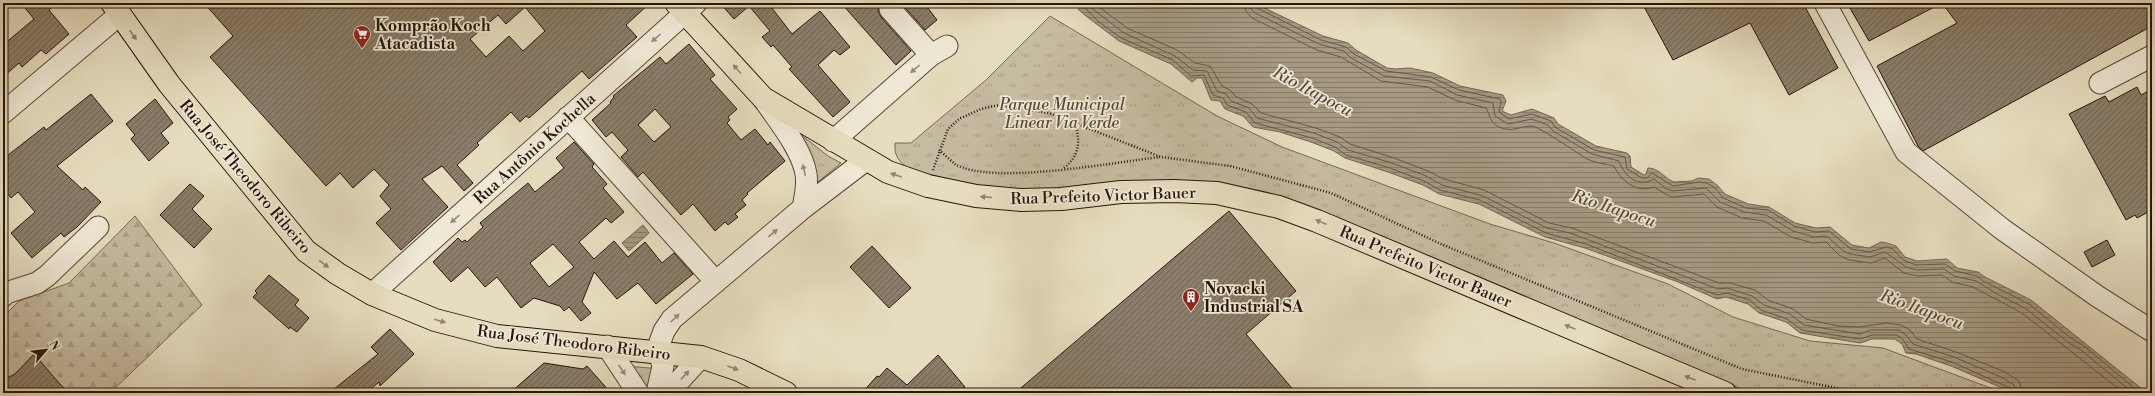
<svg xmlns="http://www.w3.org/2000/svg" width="2155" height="396" font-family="'Libre Bodoni',serif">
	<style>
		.grass { fill: url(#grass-tufts); stroke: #766856 }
		.forest { fill: url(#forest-firs); stroke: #766856 }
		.water { fill: url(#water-rules); stroke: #726552 }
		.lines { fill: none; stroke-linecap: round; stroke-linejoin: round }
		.shore { stroke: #665846; stroke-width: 1 }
		.building { fill: url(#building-hatch); stroke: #26160b; fill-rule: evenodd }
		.minor-casing { stroke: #564838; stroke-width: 23 }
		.major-casing { stroke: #26160b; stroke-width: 24 }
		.path { stroke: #26160b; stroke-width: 2.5; stroke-dasharray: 1 2; stroke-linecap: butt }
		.minor { stroke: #efe9d6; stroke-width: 21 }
		.major { stroke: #e6ddc0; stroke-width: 22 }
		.oneway { fill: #90836f }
		.oneway2 { fill: #958a7b }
		.labels { text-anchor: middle; stroke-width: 3.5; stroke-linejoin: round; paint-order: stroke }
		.poi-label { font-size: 16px; font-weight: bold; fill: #26160b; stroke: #efe9d6; text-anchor: start }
		.park-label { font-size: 16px; font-style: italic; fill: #564838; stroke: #efe9d6 }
		.street-label { font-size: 16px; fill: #26160b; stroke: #efe9d6 }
		.water-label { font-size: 17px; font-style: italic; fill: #594a3b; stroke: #efe9d6 }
	</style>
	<defs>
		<pattern id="grass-tufts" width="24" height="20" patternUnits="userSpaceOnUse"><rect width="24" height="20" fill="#c5bba1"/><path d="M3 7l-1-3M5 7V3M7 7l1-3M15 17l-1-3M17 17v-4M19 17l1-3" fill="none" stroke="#a9a089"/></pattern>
		<pattern id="forest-firs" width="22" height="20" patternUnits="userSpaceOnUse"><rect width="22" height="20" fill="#c5bba1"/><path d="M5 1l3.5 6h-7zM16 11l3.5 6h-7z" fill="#a9a089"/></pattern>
		<pattern id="water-rules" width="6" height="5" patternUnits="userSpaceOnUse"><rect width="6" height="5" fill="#a59982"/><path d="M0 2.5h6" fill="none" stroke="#867c69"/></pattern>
		<pattern id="building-hatch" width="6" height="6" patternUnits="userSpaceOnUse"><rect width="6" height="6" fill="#8a7d69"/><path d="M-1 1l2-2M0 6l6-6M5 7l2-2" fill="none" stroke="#716555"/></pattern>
	</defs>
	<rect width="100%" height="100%" fill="#e6ddc0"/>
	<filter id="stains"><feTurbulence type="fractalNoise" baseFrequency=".005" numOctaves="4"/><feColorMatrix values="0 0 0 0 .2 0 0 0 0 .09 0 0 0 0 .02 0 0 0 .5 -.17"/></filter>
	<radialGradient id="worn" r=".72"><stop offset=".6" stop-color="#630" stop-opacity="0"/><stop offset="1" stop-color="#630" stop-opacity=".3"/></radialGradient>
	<path class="grass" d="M1050,16L1217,116L1282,147L1490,224L1554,243L1668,284L1733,317L1810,341L1883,348L2004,393H1751L1288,199L1023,191L979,187L909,169C899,162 894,156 895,143H911L986,80Z
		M800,134L828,156L841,163L818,182Z
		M626,366L661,369L650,386H646Z"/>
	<path class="forest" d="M135,216L202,305L110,393H3V317L19,301L69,283Z"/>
	<path class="water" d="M1076,3H1254L1323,36L1348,43L1356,50L1387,68L1395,69L1410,68L1433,73L1460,86L1503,95L1506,101L1502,111L1511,115L1532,109L1554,118L1558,124L1596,146L1627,153L1630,156L1631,167L1644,175L1646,174L1648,168C1659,168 1664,178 1674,182L1692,181L1698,178L1709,179L1717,185L1725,194L1748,204L1769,207L1795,223L1816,228L1830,227L1852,245L1869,248L1881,242L1887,243L1896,246L1905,257L1917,261L1947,259L1957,268L1978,272L1985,277L2031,300L2147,393H2014L1951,366L1916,354L1906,353L1902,344L1895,339H1872L1860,343L1800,333L1786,322L1759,313L1748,304L1726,297L1717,299L1678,282L1585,248L1545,237L1479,204L1439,194L1423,185L1388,172L1345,158L1334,151L1311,142L1280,132L1253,127L1243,116L1225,109L1220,101L1211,100L1202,78H1197L1192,82L1171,64L1119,41L1086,16L1079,10Z
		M643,225L649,233L629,251L622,243Z"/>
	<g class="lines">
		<path class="shore" d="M1080,3L1099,22L1121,38L1173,60L1191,76L1204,75L1213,95L1223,98L1227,105L1246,112L1255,123L1312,138L1335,147L1346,155L1390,168L1424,181L1440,190L1480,200L1546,233L1586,244L1717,295L1727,293L1750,300L1761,310L1787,319L1802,330L1860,339L1872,335H1896L1902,338L1909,349L1952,362L2010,388L2012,393
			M1085,3L1124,33L1175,56L1193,70L1207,71L1217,91L1226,94L1231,101L1249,108L1257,118L1314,133L1337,142L1348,150L1392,163L1426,176L1442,185L1483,196L1547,228L1570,233L1718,289L1727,288L1752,296L1764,305L1790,314L1804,325L1860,334L1871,330H1899L1906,335L1913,344L1954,357L2001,377L2014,385L2017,393
			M1094,3L1127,28L1177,50L1195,63L1210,66L1222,86L1230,90L1235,96L1252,104L1261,113L1316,128L1340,137L1350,144L1394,158L1428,171L1444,179L1484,190L1549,223L1572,228L1719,283H1730L1755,290L1768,300L1793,309L1806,319L1838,326L1859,327L1886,323L1901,325L1910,330L1917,339L1956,352L2005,372L2019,381L2023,393
			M1244,3L1246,11L1252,18L1317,50L1341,57L1381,81L1428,87L1455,100L1486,108C1490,115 1490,123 1499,127C1511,133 1520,126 1532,126C1538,126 1579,154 1587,159C1595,163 1606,164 1614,166C1622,182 1636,193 1654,187L1671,197L1704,194L1717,207L1742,218L1764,221L1791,237L1813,243L1826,242L1839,255L1849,260L1871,263L1885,258L1904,273L1917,276L1942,275L1952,282L1973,287L2022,313L2124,393
			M1250,3L1251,9L1255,13L1319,44L1344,51L1351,58L1384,76L1430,81L1457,95L1493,103L1495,116L1508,124L1532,119L1548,125L1553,131L1592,154L1619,161C1625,177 1638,188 1654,179L1665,188L1672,191L1706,188L1720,202L1744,212L1766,215L1793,231L1814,237L1827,236L1842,250L1850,254L1870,257L1885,252L1906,267L1917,270L1944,269L1954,276L1976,281L1997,294L2025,308L2069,343L2081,350L2133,393
			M1255,3L1257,8L1321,40L1346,47L1354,54L1386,71L1431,77L1459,90L1500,99L1501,101L1499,112L1509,119L1532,114L1551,121L1555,127L1594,150L1625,157L1627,169L1642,178H1647L1652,173L1673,186L1699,182L1707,183L1715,188L1723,198L1746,208L1768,210L1794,226L1815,232L1829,231L1851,249L1869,252L1886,247L1893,249L1903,260L1916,265L1945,264L1955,271L1977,276L1983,281L2029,304L2072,339L2084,346L2140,393"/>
	</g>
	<path class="building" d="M21,3H57L49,10L69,34L46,54L41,50L22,67L19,63L3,77V45L34,19Z
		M204,3H650L626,25L637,37L589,79L582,71L529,118L526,116L520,122L511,112L477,143L479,145L457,165L473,183L464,191L442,166L422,179L448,207L401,250L376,223L391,209L380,196L389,185L374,169L353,188L340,173L326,186L210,57L233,36ZM525,7L545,31L523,51L509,36L486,57L470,39L498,15L506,24Z
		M720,3H768L792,34L820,11L850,47L840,55L834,50L818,65L850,102L833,117L789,69L792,67L773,45L771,47L762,37L770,31L749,6L734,19Z
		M841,3H880L878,11L881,17L911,51L896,65Z
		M901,3H924L937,20L925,30Z
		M1642,3H1803L1838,68L1789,95L1750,23L1673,60Z
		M1847,3H2152V26L1923,151L1918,146L1877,66L1957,23L1942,3L1869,41Z
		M689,44L715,75L710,79L737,109L728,117L730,120L727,123L741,140L755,129L768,145L770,142L785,161L747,193L748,194L742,200L746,205L735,214L738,217L728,225L725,222L715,231L693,204L681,215L643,172L638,177L621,157L628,150L612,132L606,137L592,120L611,103L610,102L614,97L613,96L660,57L666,64ZM655,109L671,127L654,142L638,125Z
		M2137,87L2141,95L2152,89V210L2137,218L2135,215L2126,220L2069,114L2105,96L2109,102Z
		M91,94L113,121L57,166L83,190L85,187L101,202L77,227L64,237L61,233L32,258L11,233L35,212L18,192L11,198L3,188V159L44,127L46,130Z
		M155,99L173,123L161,133L169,143L149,161L131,139L135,135L126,124Z
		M574,142L594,164L592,167L607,184L603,188L624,212L611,223L606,218L579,242L594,259L614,241L628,257L645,242L662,263L674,253L693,274L656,304L638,283L617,299L594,272L582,302L591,313L581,321L569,307L564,311L560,306L534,298L521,308L497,277L485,287L468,267L451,282L433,262L458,238L462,242L465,240L467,242L483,227L480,223L528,183L535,192L564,168L556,158ZM553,244L574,267L549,287L530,263Z
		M190,184L204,196L192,209L212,229L194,248L160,215Z
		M1229,211L1296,291L1246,334L1296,393H1015Z
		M2107,240L2115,255L2092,267L2084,252Z
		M872,246L911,288L889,308L850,267Z
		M269,275L299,300L295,305L309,318L297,332L290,327L289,329L253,297L257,293L255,291Z
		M390,329L414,354L380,386L379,382L366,393H329L378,354L371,347Z
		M34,354L59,383L69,393H3V380L15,374Z
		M938,355L965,387L957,393H862L877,376L879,377L887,368L907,385Z
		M544,363L583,369L587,366L611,393H510Z"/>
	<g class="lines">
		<defs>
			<path id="minor" d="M1825,3L1906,152L2002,229L2097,296L2152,331
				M890,9L931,55
				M2100,83L2152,56
				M763,98C777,119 802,149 806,174C808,185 805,197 803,208
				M3,113L119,15
				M568,117L716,282
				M833,141L931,55L947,46
				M372,294L696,3
				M3,296L6,293L37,283L47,276L98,227
				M607,346L638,393
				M657,393L663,366L659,352L660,342L664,331L672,319L803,208L866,160
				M668,393L701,357"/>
			<path id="major" d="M112,3L169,84L306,251L338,274L372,294L435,320L497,336L701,357L739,370L786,393
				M676,3L763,98L888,172L928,186L976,196L1021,200L1061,199L1121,192L1174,191L1217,193L1279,207L1317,221L1725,393"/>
		</defs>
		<use href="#minor" class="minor-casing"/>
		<use href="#major" class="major-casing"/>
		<path class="path" d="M939,150C944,154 950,160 955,164C991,186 1115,162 1160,157
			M1064,168C1079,156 1081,142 1075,123
			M933,170L948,129L959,119L981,109L999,105L1049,113L1161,157L1230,166L1331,193L1441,244L1742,369L1861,393"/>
		<use href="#minor" class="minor"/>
		<use href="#major" class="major"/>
	</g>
	<defs><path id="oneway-solid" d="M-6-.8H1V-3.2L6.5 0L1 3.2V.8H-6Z"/></defs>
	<g class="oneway">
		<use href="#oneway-solid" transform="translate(133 35) rotate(55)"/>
		<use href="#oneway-solid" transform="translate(737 69) rotate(-132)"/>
		<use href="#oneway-solid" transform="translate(896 175) rotate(-161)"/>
		<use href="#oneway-solid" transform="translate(986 197) rotate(-175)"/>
		<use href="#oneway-solid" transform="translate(1321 222) rotate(-158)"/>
		<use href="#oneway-solid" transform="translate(324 264) rotate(37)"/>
		<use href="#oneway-solid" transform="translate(440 321) rotate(16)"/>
		<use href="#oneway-solid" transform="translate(1570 327) rotate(-157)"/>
		<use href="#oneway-solid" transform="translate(733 368) rotate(20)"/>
		<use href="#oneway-solid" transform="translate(1690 378) rotate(-157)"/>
	</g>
	<g class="oneway2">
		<use href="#oneway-solid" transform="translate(656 38) rotate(138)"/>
		<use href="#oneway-solid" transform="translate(915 69) rotate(139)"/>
		<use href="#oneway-solid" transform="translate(804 170) rotate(-103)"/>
		<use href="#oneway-solid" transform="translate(455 219) rotate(138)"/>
		<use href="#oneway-solid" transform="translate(773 233) rotate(-40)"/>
		<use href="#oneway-solid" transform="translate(675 318) rotate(-45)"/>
		<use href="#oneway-solid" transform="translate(622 370) rotate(57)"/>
		<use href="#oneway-solid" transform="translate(685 375) rotate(-47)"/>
	</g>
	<defs>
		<symbol id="supermarket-pin" viewBox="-11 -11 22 30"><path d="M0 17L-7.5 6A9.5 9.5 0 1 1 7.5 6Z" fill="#8f2418" stroke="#efe9d6"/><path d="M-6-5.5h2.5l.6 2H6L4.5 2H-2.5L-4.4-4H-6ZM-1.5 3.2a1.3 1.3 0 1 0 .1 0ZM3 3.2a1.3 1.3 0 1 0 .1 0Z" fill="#fff"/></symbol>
		<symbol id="building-pin" viewBox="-11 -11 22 30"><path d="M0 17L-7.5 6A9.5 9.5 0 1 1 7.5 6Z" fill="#8f2418" stroke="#efe9d6"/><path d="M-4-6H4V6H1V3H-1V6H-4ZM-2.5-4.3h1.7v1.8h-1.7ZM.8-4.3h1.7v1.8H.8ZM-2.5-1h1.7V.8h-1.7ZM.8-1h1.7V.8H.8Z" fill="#fff"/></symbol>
	</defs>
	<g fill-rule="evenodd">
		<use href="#supermarket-pin" x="352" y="24" width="20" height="27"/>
		<use href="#building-pin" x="1181" y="287" width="20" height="27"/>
	</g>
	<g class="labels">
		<g class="poi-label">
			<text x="375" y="31">Komprão Koch<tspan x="375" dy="18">Atacadista</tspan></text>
			<text x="1204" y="294">Novacki<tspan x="1204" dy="18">Industrial SA</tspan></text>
		</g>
		<g class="park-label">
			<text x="1062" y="110">Parque Municipal<tspan x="1062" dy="18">Linear Via Verde</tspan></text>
		</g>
		<g class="street-label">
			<text transform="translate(534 148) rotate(-42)" y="6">Rua Antônio Kochella</text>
			<text transform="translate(246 176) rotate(50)" y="6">Rua José Theodoro Ribeiro</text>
			<text transform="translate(1103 195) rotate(-2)" y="6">Rua Prefeito Victor Bauer</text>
			<text transform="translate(1426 266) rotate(23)" y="6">Rua Prefeito Victor Bauer</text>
			<text transform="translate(574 342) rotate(7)" y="6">Rua José Theodoro Ribeiro</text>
		</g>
		<g class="water-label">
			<text transform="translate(1313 91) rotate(28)" y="6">Rio Itapocu</text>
			<text transform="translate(1614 208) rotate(18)" y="6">Rio Itapocu</text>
			<text transform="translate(1922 309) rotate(20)" y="6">Rio Itapocu</text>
		</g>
	</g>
	<rect width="2155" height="396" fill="none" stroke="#e6ddc0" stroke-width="16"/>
	<rect x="4" y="4" width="2147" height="388" fill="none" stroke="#26160b" stroke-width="2"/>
	<rect x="8" y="8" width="2139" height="380" fill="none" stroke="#26160b"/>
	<g transform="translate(46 350) rotate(62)" stroke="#efe9d6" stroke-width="3" paint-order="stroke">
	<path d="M0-3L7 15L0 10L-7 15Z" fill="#26160b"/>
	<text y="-6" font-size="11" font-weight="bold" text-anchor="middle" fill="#26160b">N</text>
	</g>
	<rect width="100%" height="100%" filter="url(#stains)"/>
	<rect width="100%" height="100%" fill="url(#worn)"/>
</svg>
